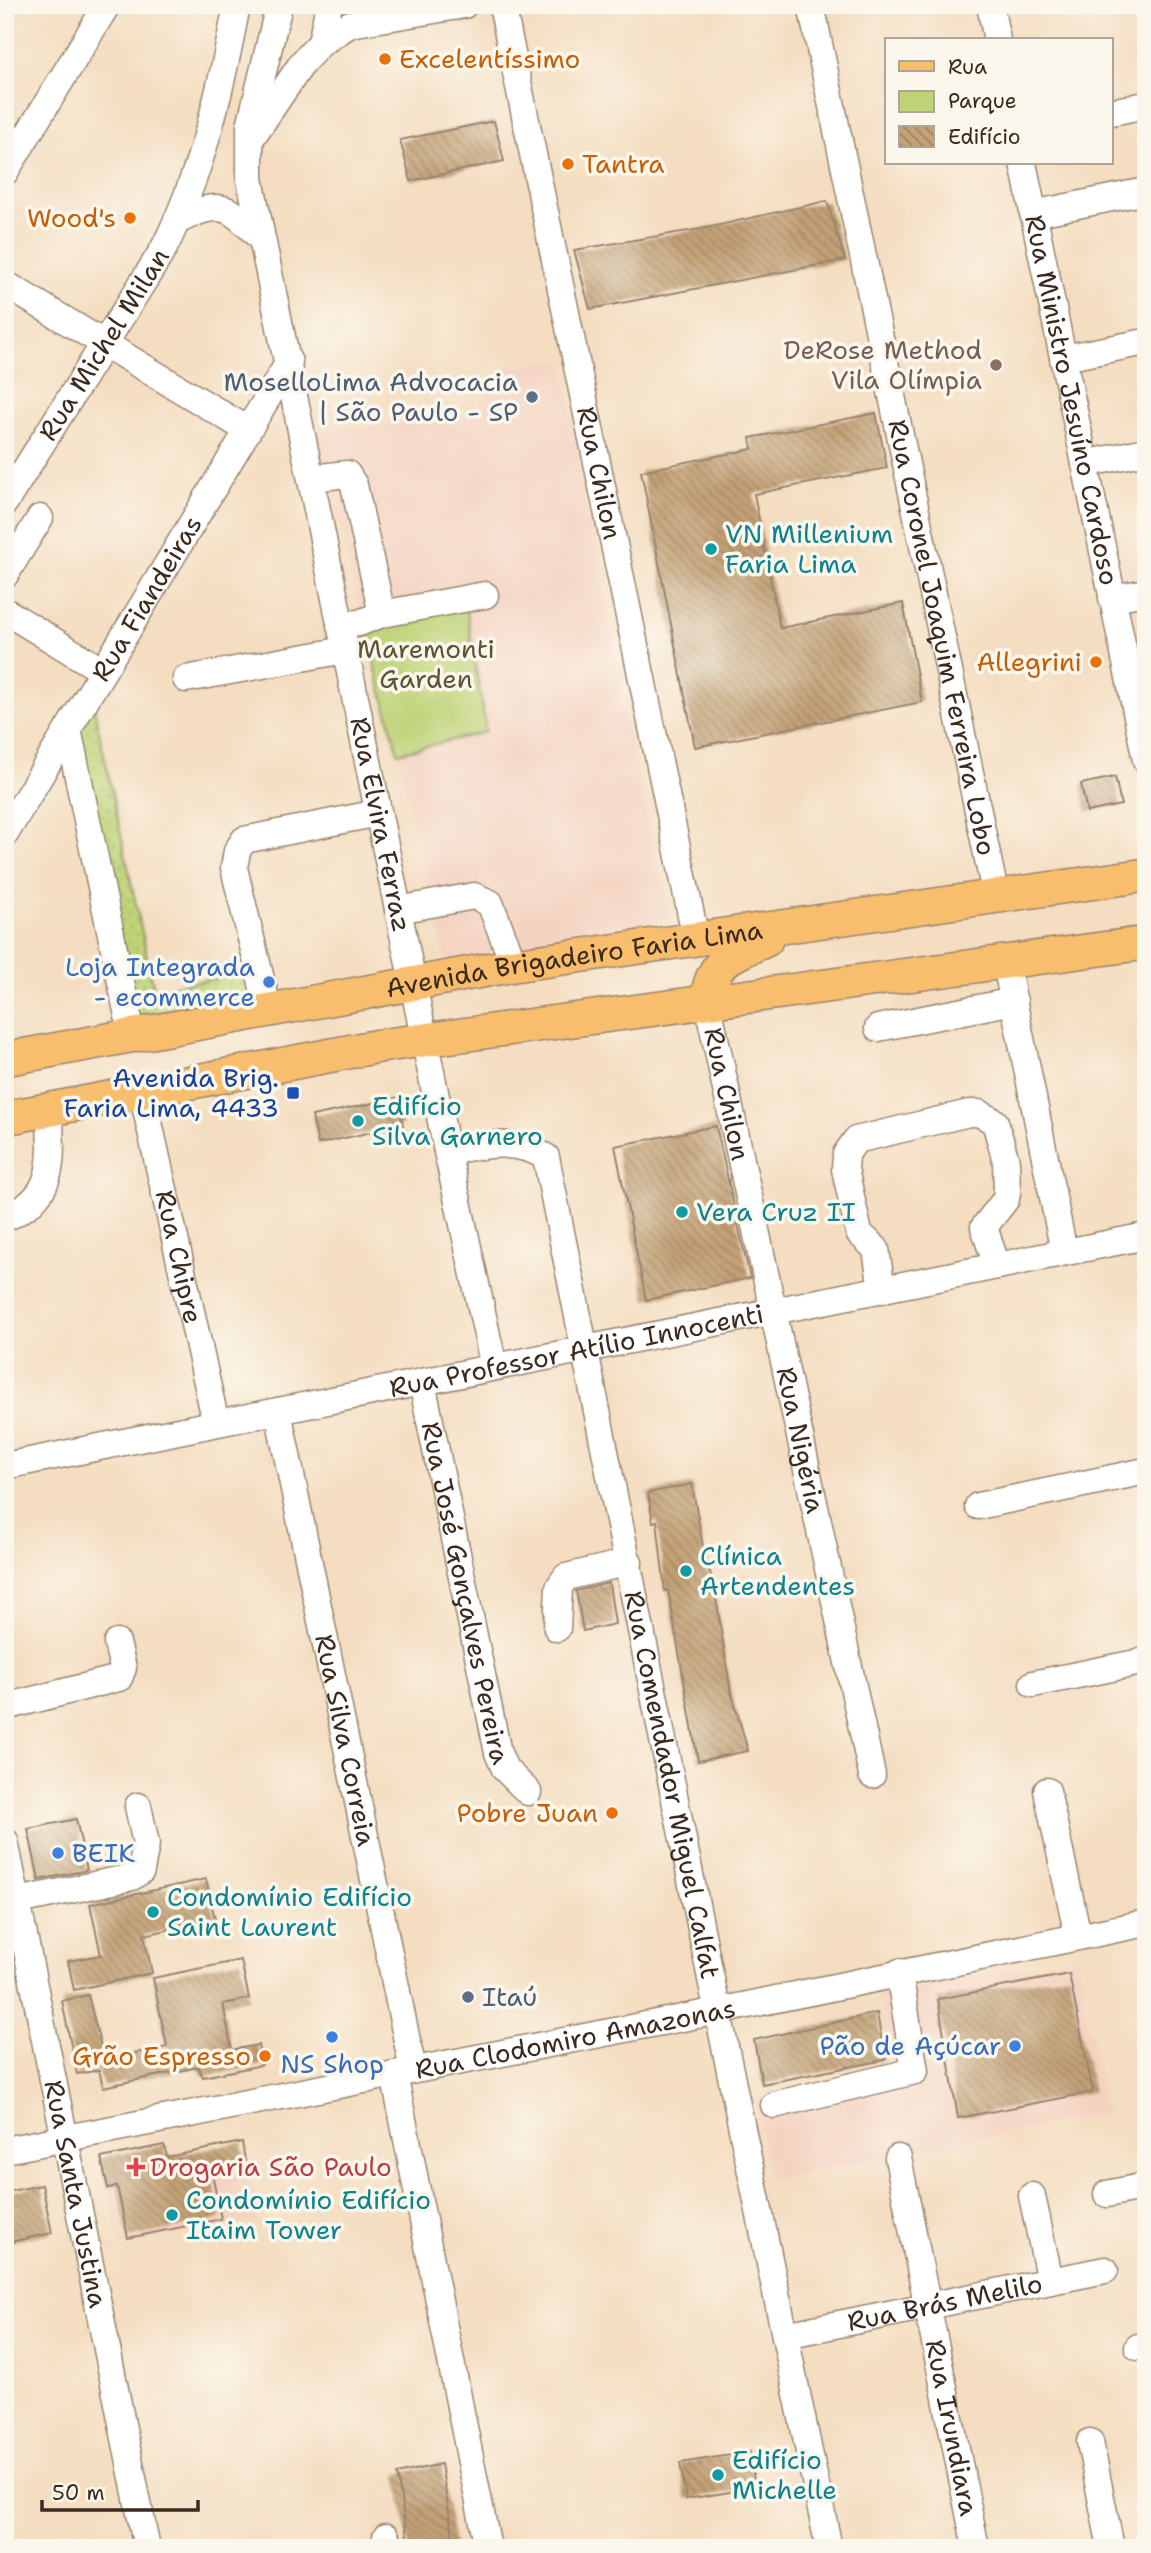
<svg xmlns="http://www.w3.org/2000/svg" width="1151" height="2553" font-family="'Shantell Sans',sans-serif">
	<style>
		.built { fill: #f4d3c1 }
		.grass { fill: url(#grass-dots); stroke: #7c7e4a; stroke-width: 2 }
		.park { fill: #bed376; stroke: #7c7e4a; stroke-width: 2 }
		.building { fill: url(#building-back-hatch) }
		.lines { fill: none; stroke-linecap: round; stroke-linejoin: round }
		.minor-casing { stroke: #98846f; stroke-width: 29 }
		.major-casing { stroke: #98846f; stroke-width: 36 }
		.minor { stroke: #fff; stroke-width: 26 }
		.major { stroke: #f9be6d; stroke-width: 33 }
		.food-dot { fill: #e8710a; stroke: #fbf7ec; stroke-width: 2.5 }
		.education-dot { fill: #8d6e63; stroke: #fbf7ec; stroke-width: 2.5 }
		.service-dot { fill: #5c6f8a; stroke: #fbf7ec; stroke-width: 2.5 }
		.culture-dot { fill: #0f9aa8; stroke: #fbf7ec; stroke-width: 2.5 }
		.shop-dot { fill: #3f7fe0; stroke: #fbf7ec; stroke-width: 2.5 }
		.transit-dot { fill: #1a4fb4; stroke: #fbf7ec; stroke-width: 2.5 }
		.health-dot { fill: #e0444e; stroke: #fbf7ec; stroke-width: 2.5 }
		.labels { text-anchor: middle; stroke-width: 7; stroke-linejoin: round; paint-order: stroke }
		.food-label { font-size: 26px; fill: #c56008; stroke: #fbf7ec; text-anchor: end }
		.street-label { font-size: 26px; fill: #3b2a1e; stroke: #fbf7ec }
		.education-label { font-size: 26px; fill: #785e54; stroke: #fbf7ec; text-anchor: end }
		.service-label { font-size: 26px; fill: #4e5e75; stroke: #fbf7ec; text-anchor: end }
		.culture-label { font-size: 26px; fill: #0d838f; stroke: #fbf7ec; text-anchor: start }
		.park-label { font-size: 26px; fill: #5c5434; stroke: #fbf7ec }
		.shop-label { font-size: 26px; fill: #366cbe; stroke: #fbf7ec; text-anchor: end }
		.transit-label { font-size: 26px; fill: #164399; stroke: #fbf7ec; text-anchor: end }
		.health-label { font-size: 26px; fill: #be3a42; stroke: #fbf7ec; text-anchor: start }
	</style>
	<defs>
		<pattern id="grass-dots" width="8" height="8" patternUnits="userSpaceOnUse" patternTransform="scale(1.75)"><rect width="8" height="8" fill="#bed376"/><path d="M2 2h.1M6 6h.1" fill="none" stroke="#a4b566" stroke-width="1.8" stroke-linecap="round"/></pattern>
		<pattern id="building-back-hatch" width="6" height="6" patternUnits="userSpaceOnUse" patternTransform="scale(1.75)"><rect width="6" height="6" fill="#c3a176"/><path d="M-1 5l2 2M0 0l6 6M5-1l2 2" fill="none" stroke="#a08360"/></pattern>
	</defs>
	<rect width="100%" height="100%" fill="#fbf7ec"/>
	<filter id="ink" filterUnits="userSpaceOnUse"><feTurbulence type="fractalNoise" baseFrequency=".0143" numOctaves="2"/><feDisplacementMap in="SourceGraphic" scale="14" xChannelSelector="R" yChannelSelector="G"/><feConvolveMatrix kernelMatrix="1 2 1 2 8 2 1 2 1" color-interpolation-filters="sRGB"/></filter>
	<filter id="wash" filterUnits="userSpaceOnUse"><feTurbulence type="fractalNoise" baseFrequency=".00686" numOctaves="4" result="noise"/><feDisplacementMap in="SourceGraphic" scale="28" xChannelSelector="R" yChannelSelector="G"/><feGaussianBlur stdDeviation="1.57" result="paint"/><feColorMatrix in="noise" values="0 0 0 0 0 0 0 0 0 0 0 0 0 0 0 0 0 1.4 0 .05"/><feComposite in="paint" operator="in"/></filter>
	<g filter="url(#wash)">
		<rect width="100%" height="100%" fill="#f4ddc0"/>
		<path class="built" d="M561,361L567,382L631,745L671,918L446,962L398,753L486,732L363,621L314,432L473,416L505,367Z
			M1076,1957L1106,2113L770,2180L753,2098L885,2070L889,2064L877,1996Z
			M245,2161L257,2220L120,2247L108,2188Z"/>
		<path class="grass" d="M93,703L154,989L252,972L257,999L138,1024L77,733Z"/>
		<path class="park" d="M466,606L486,732L398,753L363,621Z"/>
		<g id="blocks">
			<path class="building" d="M494,121L504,161L411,181L400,140Z
				M827,201L845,260L590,309L574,250L706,228Z
				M876,413L887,468L754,494L780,628L903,603L922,702L695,747L641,471L752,449L750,438Z
				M1115,777L1121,805L1087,812L1081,784Z
				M398,1098L403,1125L318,1144L312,1116Z
				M716,1126L750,1278L646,1300L615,1146Z
				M692,1484L704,1553L714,1585L730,1687L748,1751L698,1761L668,1590L665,1591L657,1521L653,1522L648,1493Z
				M609,1583L615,1624L583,1631L576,1591Z
				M76,1819L87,1870L39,1880L28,1829Z
				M206,1879L215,1920L144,1935L152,1973L74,1990L68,1961L101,1955L90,1904Z
				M241,1960L249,1999L223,2004L232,2050L258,2045L262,2065L203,2077L198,2067L103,2087L99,2070L77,2074L62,2001L88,1995L104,2059L167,2047L153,1978Z
				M1069,1974L1093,2092L958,2118L938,1999Z
				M877,2013L885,2060L762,2084L754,2040Z
				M242,2142L245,2161L211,2167L221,2219L128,2238L117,2186L108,2188L101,2158L164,2145L167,2157Z
				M42,2185L52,2233L5,2243V2192Z
				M750,2452L755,2488L686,2499L680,2463Z
				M441,2464L455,2548H409L397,2474Z"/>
		</g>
	</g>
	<g filter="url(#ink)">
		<use href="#blocks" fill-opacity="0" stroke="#98846f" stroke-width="2"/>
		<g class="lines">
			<defs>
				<g id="minor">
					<path id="s1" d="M279,5L250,126V179L447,1151L494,1367"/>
					<path id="s2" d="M502,5L696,939"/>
					<path id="s3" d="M811,5L996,898"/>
					<path d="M990,5L997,40"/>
					<path d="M321,43L329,5"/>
					<path d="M1111,112L1146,105"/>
					<path d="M254,134L303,62L321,43L350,24L464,5"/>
					<path id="s4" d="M1023,163L1146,760"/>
					<path d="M5,172L107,5"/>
					<path d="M1033,214L1146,191"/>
					<path d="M178,221C221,198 230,206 262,240"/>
					<path d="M5,284L248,430"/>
					<path d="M1063,358L1146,342"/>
					<path d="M1085,464L1146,451"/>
					<path d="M312,478L347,474L354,485L382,614L359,623L340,625"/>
					<path id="s5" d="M5,502L163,250C202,173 221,89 237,5"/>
					<path d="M5,575L40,518"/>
					<path d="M1112,598L1146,592"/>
					<path d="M5,611L103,671"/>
					<path d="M382,614L485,595"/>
					<path d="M186,679L345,650"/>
					<path d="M68,729L132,1035"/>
					<path id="s6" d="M5,834L289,362"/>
					<path d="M398,910L474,896L490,903L514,965"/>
					<path d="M1006,964L1064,1252"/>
					<path id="s7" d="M707,1000L872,1775"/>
					<path d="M268,1008L234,868L237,851L244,840L378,813"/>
					<path d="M878,1028L1014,1001"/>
					<path id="s8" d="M142,1091L216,1423"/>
					<path id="s9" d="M447,1151C483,1146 514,1137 546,1157L712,1984L829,2548"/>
					<path d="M5,1218C58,1197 52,1158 49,1109"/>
					<path d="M882,1290L876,1249L859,1233L845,1169L846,1154L856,1140L969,1113H979L995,1122L1006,1161L1007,1192L1006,1199L984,1227L997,1266"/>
					<path id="s10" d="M422,1382L498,1753L505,1769L528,1792"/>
					<path id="s11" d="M278,1411L413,2070"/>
					<path id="s12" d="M5,1466L1146,1236"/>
					<path d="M978,1506L1146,1471"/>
					<path d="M557,1628L559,1587L566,1577L629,1562"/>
					<path d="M1033,1684L1146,1661"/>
					<path d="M5,1707L119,1678L123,1668L117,1643"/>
					<path d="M1047,1791L1078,1936"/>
					<path id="s13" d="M5,1841L147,2548"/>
					<path d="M18,1901L132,1877L141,1871L146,1844L138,1806"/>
					<path d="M394,2074L488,2548"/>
					<path d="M774,2105L915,2071L899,1972"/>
					<path id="s14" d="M5,2150L718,2011L1146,1923"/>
					<path id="s15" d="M898,2158L976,2548"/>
					<path d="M1107,2194L1146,2186"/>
					<path d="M1032,2196L1050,2281"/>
					<path id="s16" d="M785,2335L1105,2270"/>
					<path d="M1138,2347L1146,2345"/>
					<path d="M1090,2442L1111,2548"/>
					<path d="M386,2537L388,2548"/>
				</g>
				<g id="major">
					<path d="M707,1000C712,959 732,955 766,940"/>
					<path id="s17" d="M5,1059L514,965L1146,875"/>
					<path d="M5,1118L379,1046L1146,943"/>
				</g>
			</defs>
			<use href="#minor" class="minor-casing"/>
			<use href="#major" class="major-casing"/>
			<use href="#minor" class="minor"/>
			<use href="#major" class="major"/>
		</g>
	</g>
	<g class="food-dot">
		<circle cx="385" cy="59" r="7"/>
		<circle cx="568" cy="164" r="7"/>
		<circle cx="130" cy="218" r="7"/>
		<circle cx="1096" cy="662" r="7"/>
		<circle cx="612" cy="1813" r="7"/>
		<circle cx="265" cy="2056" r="7"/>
	</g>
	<circle class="education-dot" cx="996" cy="365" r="7"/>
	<g class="service-dot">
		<circle cx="532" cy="397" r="7"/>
		<circle cx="468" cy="1997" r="7"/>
	</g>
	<g class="culture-dot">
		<circle cx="711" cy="549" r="7"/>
		<circle cx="358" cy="1121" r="7"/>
		<circle cx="682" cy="1212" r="7"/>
		<circle cx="686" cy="1571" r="7"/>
		<circle cx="153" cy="1912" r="7"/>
		<circle cx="172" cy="2215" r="7"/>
		<circle cx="718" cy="2475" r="7"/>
	</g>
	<g class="shop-dot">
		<circle cx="269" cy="982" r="7"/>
		<circle cx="58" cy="1853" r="7"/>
		<circle cx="332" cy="2037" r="7"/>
		<circle cx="1015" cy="2046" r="7"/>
	</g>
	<rect class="transit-dot" x="286" y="1086" width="14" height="14" rx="3.5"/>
	<path class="health-dot" d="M132.5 2156.5h7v7h7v7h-7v7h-7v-7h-7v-7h7z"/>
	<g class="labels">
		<g class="food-label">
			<text x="399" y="68" text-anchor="start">Excelentíssimo</text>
			<text x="582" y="173" text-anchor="start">Tantra</text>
			<text x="116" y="227">Wood's</text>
			<text x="1082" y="671">Allegrini</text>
			<text x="598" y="1822">Pobre Juan</text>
			<text x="251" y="2065">Grão Espresso</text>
		</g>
		<g class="street-label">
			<text dy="9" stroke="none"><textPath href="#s5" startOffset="186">Rua Michel Milan</textPath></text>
			<text dy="9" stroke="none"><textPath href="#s4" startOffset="242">Rua Ministro Jesuíno Cardoso</textPath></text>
			<text dy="9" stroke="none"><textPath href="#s2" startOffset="478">Rua Chilon</textPath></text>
			<text dy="9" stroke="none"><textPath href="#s6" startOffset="275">Rua Fiandeiras</textPath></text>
			<text dy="9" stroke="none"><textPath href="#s3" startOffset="646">Rua Coronel Joaquim Ferreira Lobo</textPath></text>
			<text dy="9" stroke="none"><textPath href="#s1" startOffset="836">Rua Elvira Ferraz</textPath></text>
			<text dy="9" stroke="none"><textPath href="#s17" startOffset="578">Avenida Brigadeiro Faria Lima</textPath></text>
			<text dy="9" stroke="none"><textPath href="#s7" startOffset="96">Rua Chilon</textPath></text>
			<text dy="9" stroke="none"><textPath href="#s8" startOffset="170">Rua Chipre</textPath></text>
			<text dy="9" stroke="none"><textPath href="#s12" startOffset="583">Rua Professor Atílio Innocenti</textPath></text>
			<text dy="9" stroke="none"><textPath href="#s7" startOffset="450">Rua Nigéria</textPath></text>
			<text dy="9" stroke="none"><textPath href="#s10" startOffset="215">Rua José Gonçalves Pereira</textPath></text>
			<text dy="9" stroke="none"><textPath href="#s11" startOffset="336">Rua Silva Correia</textPath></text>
			<text dy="9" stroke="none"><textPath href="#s9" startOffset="742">Rua Comendador Miguel Calfat</textPath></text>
			<text dy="9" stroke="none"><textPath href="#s14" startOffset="581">Rua Clodomiro Amazonas</textPath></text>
			<text dy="9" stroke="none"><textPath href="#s13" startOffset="360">Rua Santa Justina</textPath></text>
			<text dy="9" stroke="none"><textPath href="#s16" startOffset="163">Rua Brás Melilo</textPath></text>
			<text dy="9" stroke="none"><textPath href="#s15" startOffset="275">Rua Irundiara</textPath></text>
		</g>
		<g class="education-label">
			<text x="982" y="359">DeRose Method<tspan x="982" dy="30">Vila Olímpia</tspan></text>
		</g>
		<g class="service-label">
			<text x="518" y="391">MoselloLima Advocacia<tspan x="518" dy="30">| São Paulo - SP</tspan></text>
			<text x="482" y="2006" text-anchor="start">Itaú</text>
		</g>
		<g class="culture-label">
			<text x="725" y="543">VN Millenium<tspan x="725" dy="30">Faria Lima</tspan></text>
			<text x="372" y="1115">Edifício<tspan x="372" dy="30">Silva Garnero</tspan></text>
			<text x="696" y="1221">Vera Cruz II</text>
			<text x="700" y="1565">Clínica<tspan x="700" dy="30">Artendentes</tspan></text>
			<text x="167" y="1906">Condomínio Edifício<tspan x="167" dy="30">Saint Laurent</tspan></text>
			<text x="186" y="2209">Condomínio Edifício<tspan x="186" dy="30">Itaim Tower</tspan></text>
			<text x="732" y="2469">Edifício<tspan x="732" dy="30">Michelle</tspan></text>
		</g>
		<g class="park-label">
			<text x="426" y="658">Maremonti<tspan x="426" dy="30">Garden</tspan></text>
		</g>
		<g class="shop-label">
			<text x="255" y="976">Loja Integrada<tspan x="255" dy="30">- ecommerce</tspan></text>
			<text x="72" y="1862" text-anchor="start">BEIK</text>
			<text x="1001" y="2055">Pão de Açúcar</text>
			<text x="332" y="2073" text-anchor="middle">NS Shop</text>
		</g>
		<g class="transit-label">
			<text x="279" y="1087">Avenida Brig.<tspan x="279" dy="30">Faria Lima, 4433</tspan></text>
		</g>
		<g class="health-label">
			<text x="150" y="2176">Drogaria São Paulo</text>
		</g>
	</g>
	<rect width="1151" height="2553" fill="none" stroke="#fbf7ec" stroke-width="28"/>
	<rect x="885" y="38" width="228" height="126" fill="#fbf7ec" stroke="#aea59a" stroke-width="2"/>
	<rect x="899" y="61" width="35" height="10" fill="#f9be6d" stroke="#aea59a" stroke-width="2"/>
	<text x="948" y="74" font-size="21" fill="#3b2a1e">Rua</text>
	<rect x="899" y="91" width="35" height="21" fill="#bed376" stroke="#aea59a" stroke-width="2"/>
	<text x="948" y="108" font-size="21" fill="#3b2a1e">Parque</text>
	<rect x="899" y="126" width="35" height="21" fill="url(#building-back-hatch)" stroke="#aea59a" stroke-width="2"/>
	<text x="948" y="144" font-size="21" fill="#3b2a1e">Edifício</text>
	<path d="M42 2500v10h156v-10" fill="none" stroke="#3b2a1e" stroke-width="3.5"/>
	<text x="52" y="2500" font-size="21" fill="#3b2a1e" stroke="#fbf7ec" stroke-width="5" paint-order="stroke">50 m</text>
</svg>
